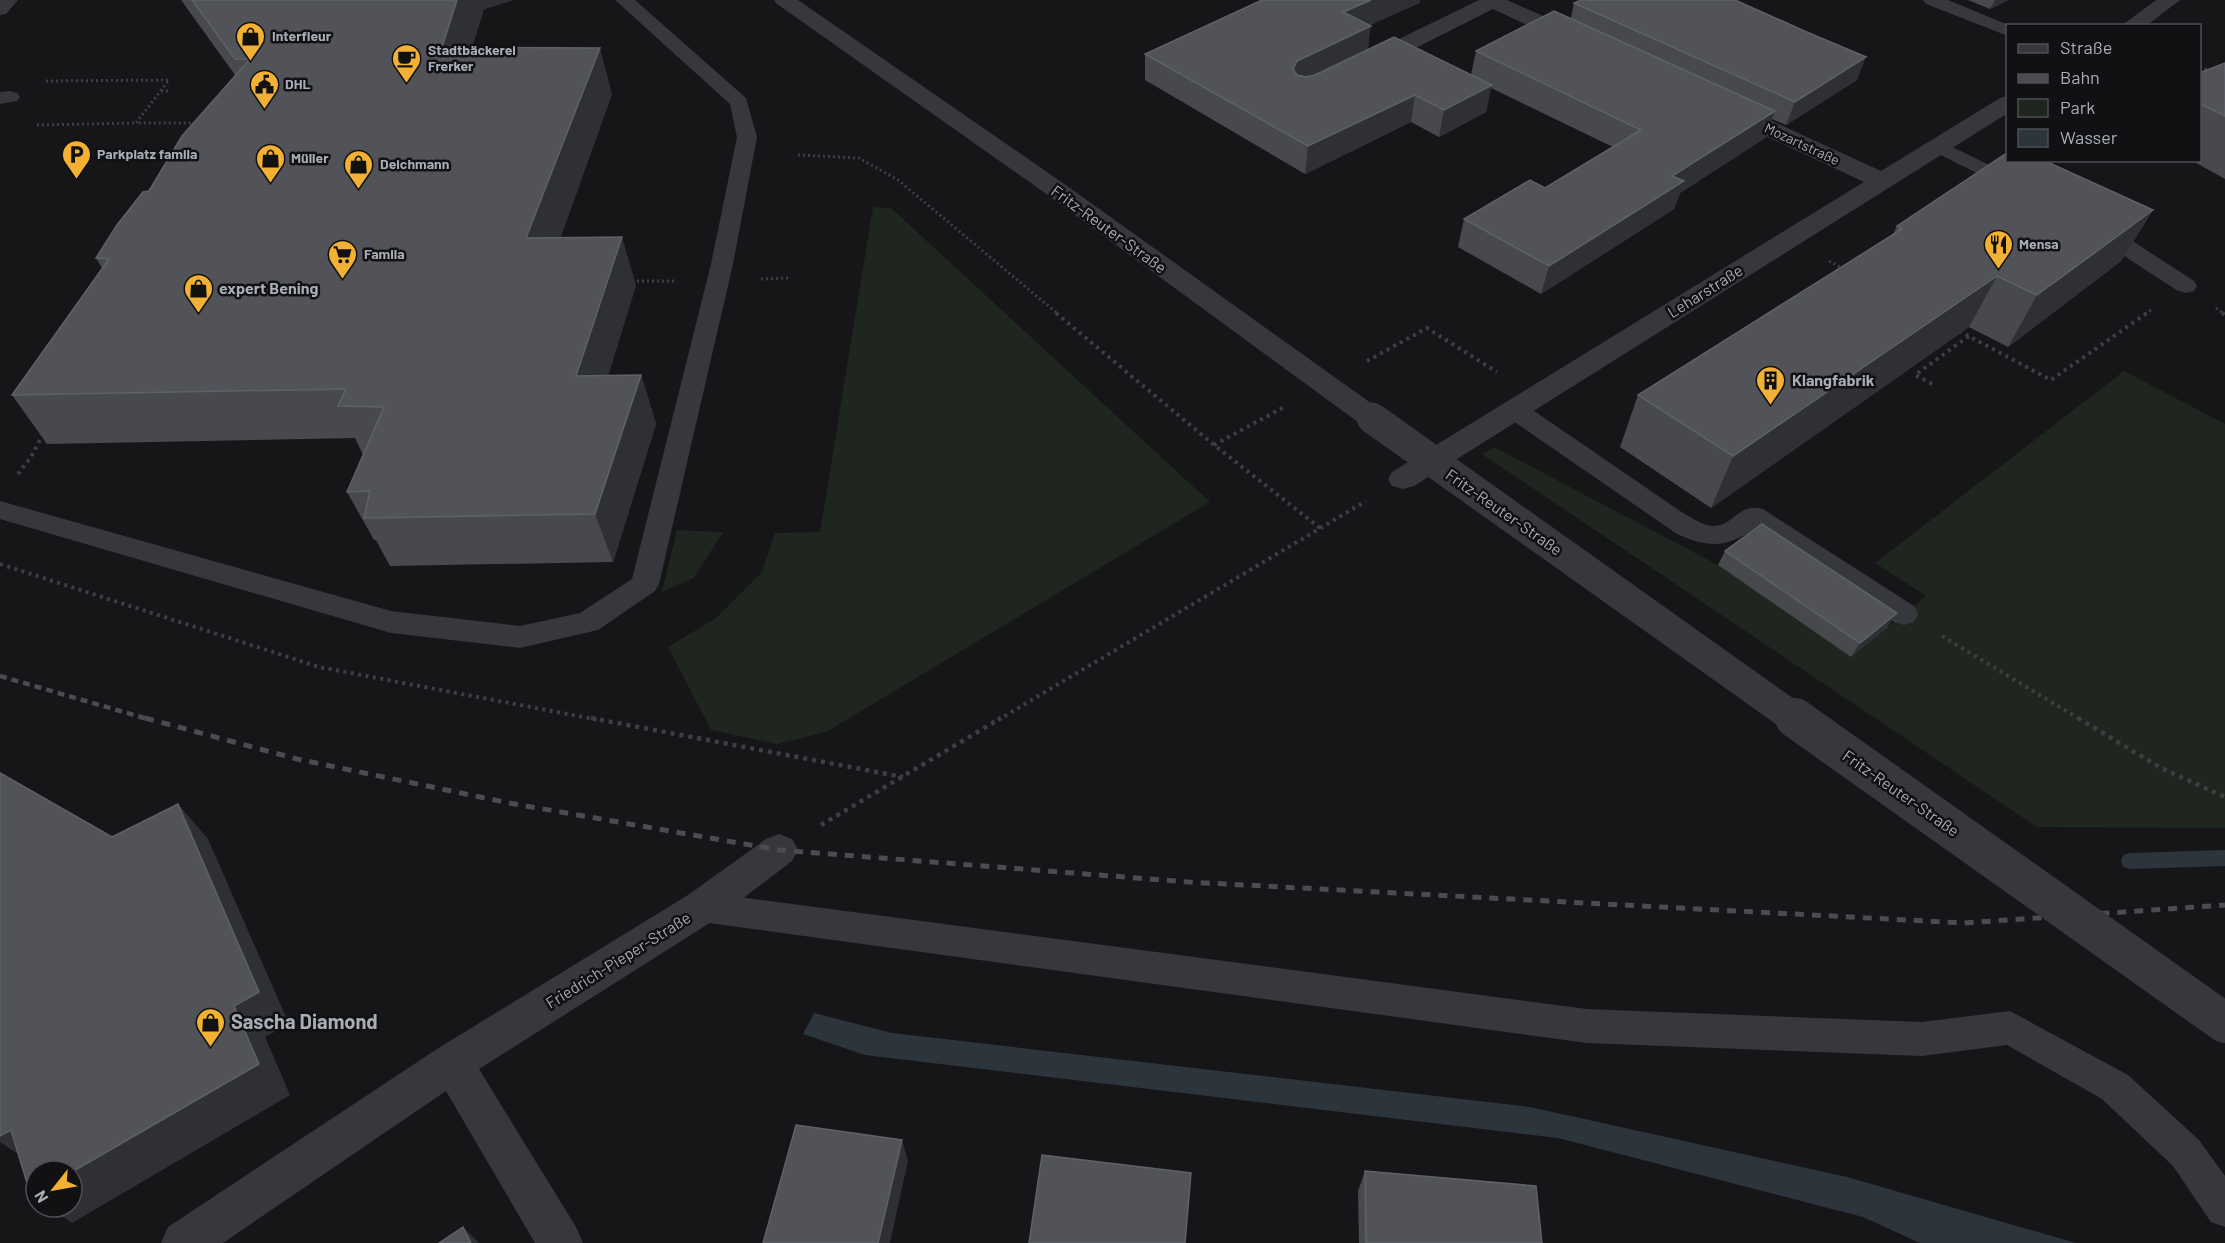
<svg xmlns="http://www.w3.org/2000/svg" width="2225" height="1243" font-family="Barlow,sans-serif">
	<style>
		.green { fill: #1e261f }
		.water { fill: #2c353c }
		.lines { fill: none; stroke-linecap: round; stroke-linejoin: round }
		.stream { fill: #2c353c; fill-rule: evenodd }
		.path-far2 { stroke: #3d3f44; stroke-width: 3; stroke-dasharray: 2 3; stroke-linecap: butt }
		.path-far1 { stroke: #3d3f44; stroke-width: 4; stroke-dasharray: 3 4.5; stroke-linecap: butt }
		.path { stroke: #3d3f44; stroke-width: 4.5; stroke-dasharray: 4 5; stroke-linecap: butt }
		.service { fill: #37383d; fill-rule: evenodd }
		.minor { fill: #37383d; fill-rule: evenodd }
		.tertiary { fill: #37383d; fill-rule: evenodd }
		.rail-far1 { stroke: #4a4c52; stroke-width: 4.5; stroke-dasharray: 7 5; stroke-linecap: butt }
		.rail { stroke: #4a4c52; stroke-width: 5; stroke-dasharray: 9 8; stroke-linecap: butt }
		.tertiary-bridge-far1 { stroke: #37383d; stroke-width: 31 }
		.tertiary-bridge { stroke: #37383d; stroke-width: 40 }
		.wall { fill: #47494d }
		.shaded-wall { fill: #2f3033 }
		.building { fill: #525359; stroke: #5f6168; stroke-width: 1.5 }
		.labels { text-anchor: middle; stroke-width: 5; stroke-linejoin: round; paint-order: stroke }
		.far-poi-label { font-size: 14px; font-weight: bold; fill: #a8adb8; stroke: #111113; text-anchor: start }
		.far-street-label { font-size: 14px; fill: #a8adb8; stroke: #111113 }
		.street-label { font-size: 16px; fill: #a8adb8; stroke: #111113 }
		.poi-label { font-size: 16px; font-weight: bold; fill: #a8adb8; stroke: #111113; text-anchor: start }
		.near-poi-label { font-size: 20px; font-weight: bold; fill: #a8adb8; stroke: #111113; text-anchor: start }
	</style>
	<rect width="100%" height="100%" fill="#161618"/>
	<path class="green" d="M873,207L891,208L1210,502L826,732L777,744L711,730L668,647L716,618L762,572L775,533L820,532Z
		M2124,371L2225,424V828L2037,827L1482,454L1494,447L1718,565L1851,657L1926,596L1875,563Z
		M677,530L723,532L694,578L662,592Z"/>
	<path class="water" d="M814,1013L892,1033L1530,1107L1847,1177L2076,1243H1920L1863,1217L1558,1138L865,1055L803,1034Z"/>
	<g class="lines">
		<path class="stream" d="M2225,850V866L2130,869L2123,867L2121,861L2123,855L2130,853Z"/>
		<path class="path-far2" d="M2200,67L2210,71
			M46,81L169,80L136,123H197
			M161,91H171
			M37,125L136,123
			M798,155L859,158L898,180L1058,314
			M1829,261L1844,269
			M761,279L790,278
			M632,281H676
			M2216,308L2224,314
			M2145,314L2151,310"/>
		<path class="path-far1" d="M1056,313L1214,445L1320,528
			M2222,313L2225,315
			M1959,331L2051,380L2147,313
			M1367,361L1427,328L1497,372
			M1932,384L1915,375L1969,336
			M1214,445L1284,407
			M18,474L31,457L44,432
			M0,564L319,667L599,720
			M1942,636L2081,720
			M998,720L1366,501"/>
		<path class="path" d="M591,718L903,777
			M2078,718L2161,768L2225,797
			M821,825L1001,718"/>
		<path class="service" d="M0,0H18L6,14L0,15Z
			M615,0H635L746,98L757,137L733,264L659,584L655,591L598,630L520,648L391,633L0,519V501L391,611L520,626L580,613L632,579L711,264L737,137L730,104Z
			M1923,0H1948L2011,26H2008V36L1926,4Z
			M10,91L17,93L20,97L17,101L0,104V92Z
			M1938,140L2026,183L2030,187L2026,191L2019,193L2012,191L1931,150L1928,146L1931,142Z
			M2097,221L2105,223L2194,281L2197,286L2194,291L2186,293L2178,291L2089,233L2086,228L2089,223Z
			M1515,402L1524,404L1683,513C1693,518 1704,527 1715,526C1735,524 1740,502 1763,509L1914,606L1918,614L1914,622L1904,625L1894,622L1754,529C1726,548 1708,548 1677,534L1506,416L1503,410L1506,404Z
			M702,892L1587,1009L1922,1022L2010,1011L2128,1075L2199,1140L2225,1176V1227L2211,1222L2173,1166L2102,1099L2007,1045L1922,1056L1587,1043L702,922L690,917L685,907L690,897Z"/>
		<path class="minor" d="M1479,0H1507L1584,34L1587,39L1584,44L1576,45L1568,44L1493,9L1376,68L1368,70L1360,68L1357,63L1360,58Z
			M2156,0H2180L2146,26H2121Z
			M2008,96V113L1414,486L1403,489L1392,486L1388,479L1392,472L1864,182L1721,115L1717,110L1721,105L1729,103L1737,105L1881,171L2000,98Z
			M779,834L792,839L798,850L792,861L716,919L479,1069L576,1227L583,1243H535L446,1091L223,1243H161L168,1227L437,1049L688,895L766,839Z"/>
		<path class="tertiary" d="M774,0H798L1063,183L1382,411L1387,418L1382,425L1372,428L1362,425L1045,193L777,4Z"/>
		<path class="rail-far1" d="M0,676L151,720"/>
		<path class="rail" d="M145,718L297,759L509,803L779,850L1188,882L1964,923L2225,905"/>
		<path class="tertiary-bridge-far1" d="M1372,418L1797,720"/>
		<path class="tertiary-bridge" d="M1795,718L2225,1023"/>
	</g>
	<path class="wall" d="M181,0H513L484,9L472,47L612,94L560,238L636,285L608,376L641,375L656,424L613,562L390,566L376,540H374L347,492L363,455L355,438L47,444L12,395L102,268L96,258L149,191L235,75Z
		M1262,0H1420L1419,3L1370,25L1368,49L1471,75L1476,51L1571,18L1574,3L1857,80L1786,125L1772,119L1765,138L1680,193L1674,209L1541,294L1458,247L1464,219L1545,188L1613,147L1491,88L1486,112L1439,137L1411,122L1305,174L1145,80V54Z
		M1968,0H2008L1990,9Z
		M2225,63V179L2191,160H2199V73Z
		M2153,210L2121,261L2008,347L1969,327L1711,508L1620,447L1638,395L1893,234L1897,226Z
		M1725,551L1888,627L1851,657L1718,565Z
		M1365,1171L1542,1243H1359L1358,1191Z"/>
	<path class="shaded-wall" d="M457,0H513L484,9L458,93L442,47Z
		M1371,0H1420L1419,3L1340,38L1343,12Z
		M1995,0H2008L1990,9Z
		M1371,26L1367,52L1294,88L1293,69L1297,61Z
		M600,48L612,94L543,287L526,238Z
		M1866,57L1857,80L1786,125L1795,102Z
		M1492,85L1486,112L1439,137L1444,110Z
		M1415,95L1411,122L1305,174L1308,146Z
		M1775,111L1765,138L1680,193L1674,209L1541,294L1549,266L1672,176Z
		M2153,210L2121,261L2008,347L2037,295Z
		M622,237L636,285L593,425L576,376Z
		M1997,276L1969,327L1711,508L1733,456Z
		M641,375L656,424L613,562L595,514Z
		M1897,613L1888,627L1851,657L1860,643Z
		M178,804L208,839L289,1024L265,1037L290,1095L72,1223L48,1207H72V1172L234,1006Z
		M11,1130L37,1167L0,1142V1136Z
		M902,1140L908,1161L890,1243H878Z
		M36,1193V1199L31,1196Z
		M463,1227L479,1243H471Z"/>
	<path class="building" d="M192,0H457L442,47L600,48L526,238L622,237L576,376L641,375L595,514L364,518L370,491L347,492L384,407L338,406L346,389L12,395L109,259L96,258L117,225L143,192L149,191L182,136L250,59H235Z
		M1262,0H1371L1343,12L1371,26L1297,61L1293,69L1297,75L1306,77L1315,75L1394,37L1492,85L1444,110L1415,95L1308,146L1145,54Z
		M1581,0H1735L1809,33L1866,57L1795,102L1574,3Z
		M1554,11L1775,111L1672,176L1684,181L1549,266L1464,219L1530,180L1545,188L1641,130L1476,51Z
		M2225,63V116L2199,103V73Z
		M2007,153V160H2043L2153,210L2037,295L1997,276L1733,456L1638,395L1902,229L1897,226Z
		M1762,524L1897,613L1860,643L1725,551Z
		M0,773L112,837L178,804L259,992L234,1006L259,1064L72,1172V1171H36V1193L31,1196L11,1130L0,1136Z
		M796,1125L902,1140L878,1243H763Z
		M1042,1155L1191,1173L1185,1243H1029Z
		M1365,1171L1536,1186L1542,1243H1366Z
		M463,1227L471,1243H439Z"/>
	<defs>
		<symbol id="shop-pin" viewBox="-11 -11 22 30"><path d="M0 17L-7.5 6A9.5 9.5 0 1 1 7.5 6Z" fill="#f2b134" stroke="#111113"/><path d="M-5-2.5h2.3a2.7 3.5 0 0 1 5.4 0H5L5.5 6h-11ZM-1.5-2.5h3a1.5 2.3 0 0 0-3 0Z" fill="#111"/></symbol>
		<symbol id="cafe-pin" viewBox="-11 -11 22 30"><path d="M0 17L-7.5 6A9.5 9.5 0 1 1 7.5 6Z" fill="#f2b134" stroke="#111113"/><path d="M-5.5-4.5H6V0H3Q3 3.5 0 3.5H-2.5Q-5.5 3.5-5.5 0ZM3-3.2v2h1.7v-2ZM-6 4.5H4V6H-6Z" fill="#111"/></symbol>
		<symbol id="civic-pin" viewBox="-11 -11 22 30"><path d="M0 17L-7.5 6A9.5 9.5 0 1 1 7.5 6Z" fill="#f2b134" stroke="#111113"/><path d="M-.6-6.5H3V-4.5H.6V-3L4-1V1h2V6H-6V1h2V-1L-.6-3ZM-1.2 2.5V6h2.4V2.5Z" fill="#111"/></symbol>
		<symbol id="parking-pin" viewBox="-11 -11 22 30"><path d="M0 17L-7.5 6A9.5 9.5 0 1 1 7.5 6Z" fill="#f2b134" stroke="#111113"/><path d="M-3.5-5.5H1a3.5 3.5 0 0 1 0 7H-1V5.5H-3.5ZM-1-3.4V-.6H.8a1.4 1.4 0 0 0 0-2.8Z" fill="#111"/></symbol>
		<symbol id="restaurant-pin" viewBox="-11 -11 22 30"><path d="M0 17L-7.5 6A9.5 9.5 0 1 1 7.5 6Z" fill="#f2b134" stroke="#111113"/><path d="M-5-6h1v4h1v-4h1v4h1v-4h1v5L-1.5 .5V6h-2V.5L-5-1ZM5-6V6H3V1.5H1.5Q1.5-4 5-6Z" fill="#111"/></symbol>
		<symbol id="supermarket-pin" viewBox="-11 -11 22 30"><path d="M0 17L-7.5 6A9.5 9.5 0 1 1 7.5 6Z" fill="#f2b134" stroke="#111113"/><path d="M-6-5.5h2.5l.6 2H6L4.5 2H-2.5L-4.4-4H-6ZM-1.5 3.2a1.3 1.3 0 1 0 .1 0ZM3 3.2a1.3 1.3 0 1 0 .1 0Z" fill="#111"/></symbol>
		<symbol id="building-pin" viewBox="-11 -11 22 30"><path d="M0 17L-7.5 6A9.5 9.5 0 1 1 7.5 6Z" fill="#f2b134" stroke="#111113"/><path d="M-4-6H4V6H1V3H-1V6H-4ZM-2.5-4.3h1.7v1.8h-1.7ZM.8-4.3h1.7v1.8H.8ZM-2.5-1h1.7V.8h-1.7ZM.8-1h1.7V.8H.8Z" fill="#111"/></symbol>
	</defs>
	<g fill-rule="evenodd">
		<use href="#shop-pin" x="234" y="20" width="33" height="45"/>
		<use href="#cafe-pin" x="390" y="42" width="33" height="45"/>
		<use href="#civic-pin" x="248" y="68" width="33" height="45"/>
		<use href="#parking-pin" x="60" y="138" width="33" height="45"/>
		<use href="#shop-pin" x="254" y="142" width="33" height="45"/>
		<use href="#shop-pin" x="342" y="148" width="33" height="45"/>
		<use href="#restaurant-pin" x="1982" y="228" width="33" height="45"/>
		<use href="#supermarket-pin" x="326" y="238" width="33" height="45"/>
		<use href="#shop-pin" x="182" y="272" width="33" height="45"/>
		<use href="#building-pin" x="1754" y="364" width="33" height="45"/>
		<use href="#shop-pin" x="194" y="1006" width="33" height="45"/>
	</g>
	<g class="labels">
		<g class="far-poi-label">
			<text x="272" y="41">Interfleur</text>
			<text x="428" y="55">Stadtbäckerei<tspan x="428" dy="16">Frerker</tspan></text>
			<text x="285" y="89">DHL</text>
			<text x="97" y="159">Parkplatz famila</text>
			<text x="291" y="163">Müller</text>
			<text x="380" y="169">Deichmann</text>
			<text x="2019" y="249">Mensa</text>
			<text x="364" y="259">Famila</text>
		</g>
		<g class="far-street-label">
			<text transform="translate(1802 144) rotate(25)" y="5">Mozartstraße</text>
		</g>
		<g class="street-label">
			<text transform="translate(1109 229) rotate(36)" y="6">Fritz-Reuter-Straße</text>
			<text transform="translate(1705 291) rotate(-32)" y="6">Leharstraße</text>
			<text transform="translate(1504 512) rotate(35)" y="6">Fritz-Reuter-Straße</text>
			<text transform="translate(1901 793) rotate(35)" y="6">Fritz-Reuter-Straße</text>
			<text transform="translate(618 960) rotate(-32)" y="6">Friedrich-Pieper-Straße</text>
		</g>
		<g class="poi-label">
			<text x="219" y="294">expert Bening</text>
			<text x="1792" y="386">Klangfabrik</text>
		</g>
		<g class="near-poi-label">
			<text x="231" y="1029">Sascha Diamond</text>
		</g>
	</g>
	<rect x="2006" y="24" width="195" height="138" fill="#111113" stroke="#4d4f55" stroke-width="1.5"/>
	<rect x="2018" y="44" width="30" height="9" fill="#37383d" stroke="#4d4f55" stroke-width="1.5"/>
	<text x="2060" y="54" font-size="18" fill="#a8adb8">Straße</text>
	<rect x="2018" y="74" width="30" height="9" fill="#4a4c52" stroke="#4d4f55" stroke-width="1.5"/>
	<text x="2060" y="84" font-size="18" fill="#a8adb8">Bahn</text>
	<rect x="2018" y="99" width="30" height="18" fill="#1e261f" stroke="#4d4f55" stroke-width="1.5"/>
	<text x="2060" y="114" font-size="18" fill="#a8adb8">Park</text>
	<rect x="2018" y="129" width="30" height="18" fill="#2c353c" stroke="#4d4f55" stroke-width="1.5"/>
	<text x="2060" y="144" font-size="18" fill="#a8adb8">Wasser</text>
	<g transform="translate(54 1189) rotate(239)"><circle r="28" fill="#111113" stroke="#4d4f55" stroke-width="1.5"/>
	<path d="M0-4.5L10 22L0 15L-10 22Z" fill="#f2b134"/>
	<text y="-9" font-size="16" font-weight="bold" text-anchor="middle" fill="#a8adb8">N</text>
	</g>
</svg>
